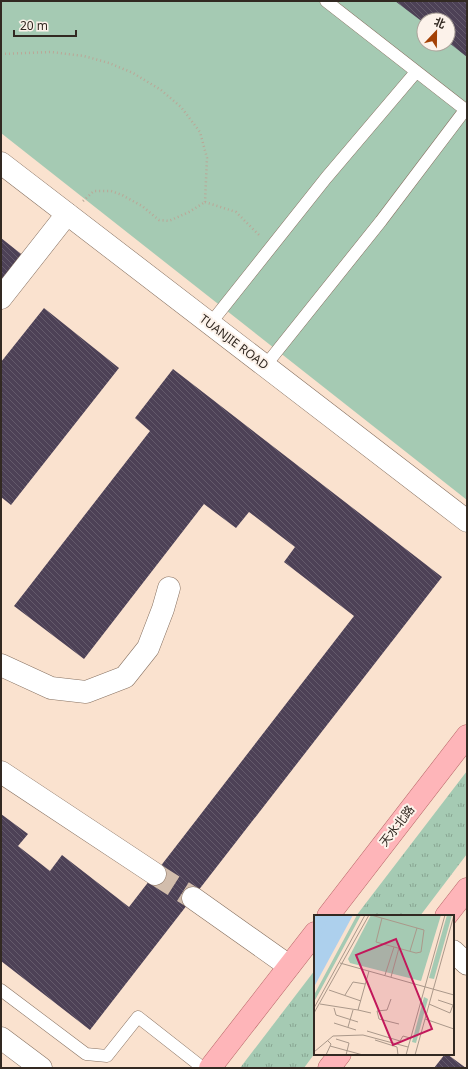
<svg xmlns="http://www.w3.org/2000/svg" width="468" height="1069" font-family="'Noto Sans','Noto Sans SC',sans-serif">
	<style>
		.grass { fill: url(#grass-tufts) }
		.garden { fill: #a5cab3; fill-rule: evenodd }
		.building { fill: url(#building-back-hatch) }
		.lines { fill: none; stroke-linecap: round; stroke-linejoin: round }
		.minor-tunnel { stroke: #d2bdac; stroke-width: 22; stroke-dasharray: 22 11; stroke-linecap: butt }
		.service-casing { stroke: #877161; stroke-width: 13 }
		.minor-casing { stroke: #877161; stroke-width: 23 }
		.tertiary-casing { stroke: #877161; stroke-width: 23 }
		.primary-casing { stroke: #b66466; stroke-width: 23 }
		.path { stroke: #baa797; stroke-width: 2.5; stroke-dasharray: 1 3; stroke-linecap: butt }
		.service { stroke: #fff; stroke-width: 12 }
		.minor { stroke: #fff; stroke-width: 22 }
		.tertiary { stroke: #fff; stroke-width: 22 }
		.primary { stroke: #feb5b9; stroke-width: 22 }
		.labels { text-anchor: middle; stroke-width: 4; stroke-linejoin: round; paint-order: stroke }
		.street-label { font-size: 12px; fill: #322922; stroke: #fcf2ea }
		.inset-river { fill: none; stroke: #add0ed; stroke-width: 2 }
		.inset-road { fill: none; stroke: #aa988a; stroke-width: 1 }
		.view { fill: #c2185b; fill-opacity: 0.15; stroke: #c2185b; stroke-width: 2 }
		.inset-edge { fill: none; stroke: #322922; stroke-width: 2 }
	</style>
	<defs>
		<pattern id="grass-tufts" width="24" height="20" patternUnits="userSpaceOnUse"><rect width="24" height="20" fill="#a5cab3"/><path d="M3 7l-1-3M5 7V3M7 7l1-3M15 17l-1-3M17 17v-4M19 17l1-3" fill="none" stroke="#87a491"/></pattern>
		<pattern id="building-back-hatch" width="6" height="6" patternUnits="userSpaceOnUse"><rect width="6" height="6" fill="#4d4156"/><path d="M-1 5l2 2M0 0l6 6M5-1l2 2" fill="none" stroke="#645a6b"/></pattern>
	</defs>
	<rect width="100%" height="100%" fill="#fae2cf"/>
	<path class="grass" d="M467,771V854L420,916H356Z
		M315,970V1053L304,1068H240Z"/>
	<path class="garden" d="M1,1H467V500L1,133ZM424,20H448V44H424Z"/>
	<path class="building" d="M395,1H467V57L448,42V20H424V23Z
		M1,238L25,257L1,288Z
		M44,308L119,368L11,505L1,497V362Z
		M173,369L442,577L90,1030L1,961V814L28,834L18,846L50,871L62,855L129,907L354,616L284,562L295,547L249,512L236,528L204,504L84,659L14,606L150,431L135,418Z
		M445,1054H447L466,1068H434Z"/>
	<g class="lines">
		<path class="minor-tunnel" d="M155,874L193,898"/>
		<defs>
			<path id="service" d="M326,1L467,111
				M210,324L326,178L416,72
				M265,366L381,221L465,110
				M1,990L86,1054L107,1056L138,1017L203,1068"/>
			<path id="minor" d="M1,298L67,214
				M1,665L51,688L86,692L125,677L148,648L163,609L169,588
				M1,772L155,874
				M193,898L289,966
				M453,951L467,964
				M1,1038L41,1068"/>
			<path id="tertiary" d="M1,163L467,521"/>
			<path id="primary" d="M328,916L467,736
				M446,916L467,889
				M210,1068L315,933
				M329,1068L340,1054"/>
		</defs>
		<use href="#service" class="service-casing"/>
		<use href="#minor" class="minor-casing"/>
		<use href="#tertiary" class="tertiary-casing"/>
		<use href="#primary" class="primary-casing"/>
		<path class="path" d="M1,54L51,52L84,56L109,63L133,73L161,90L181,107L200,132L207,158L205,202
			M83,201L94,191H111L122,195L142,206L159,220L169,221L189,212L205,202
			M205,202L236,212L259,235"/>
		<use href="#service" class="service"/>
		<use href="#minor" class="minor"/>
		<use href="#tertiary" class="tertiary"/>
		<use href="#primary" class="primary"/>
	</g>
	<g class="labels">
		<g class="street-label">
			<text transform="translate(234 342) rotate(37)" y="4">TUANJIE ROAD</text>
			<text transform="translate(397 826) rotate(-52)" y="4">天水北路</text>
		</g>
	</g>
	<g transform="translate(314 915)">
		<rect width="140" height="140" fill="#fae2cf"/>
		<path d="M43,0H47L0,87V80ZM133,0H138L120,64L115,63ZM110,82L114,84L102,128L98,127Z" fill="#a5cab3"/>
		<path d="M57,0H127L107,66L36,48L34,44Z" fill="#a5cab3"/>
		<path d="M0,0H39L0,72Z" fill="#add0ed"/>
		<path class="inset-river" d="M0,29L5,23L14,0"/>
		<path class="inset-road" d="M57,0L110,15L107,37L102,38L62,27L68,3M96,36L103,13M26,48L140,80M71,60L80,32M77,62L85,33M15,75L47,86M31,80L39,67L51,69M77,84L73,95L63,96L65,104L85,109M6,89L44,95L55,56M115,89L136,98L139,90L124,85M0,93L51,0M20,93L22,100L44,107M44,95L57,98M0,98L55,0M111,104L140,114M20,108L42,115M34,112L39,95M53,116L86,126L89,121L96,123M22,124L35,128L32,140M61,125L83,132L84,140M16,131L49,140M0,137L19,121L49,120L94,132M12,140L17,129L14,126M92,140L131,0M101,140L140,0"/>
		<path class="view" d="M82,24L118,114L79,130L42,40Z"/>
		<rect width="140" height="140" class="inset-edge"/>
	</g>
	<rect width="468" height="1069" fill="none" stroke="#322922" stroke-width="4"/>
	<g transform="translate(436 32) rotate(22)"><circle r="19" fill="#fcf2ea" stroke="#aba29a"/>
	<path d="M0-3L7 15L0 10L-7 15Z" fill="#a34004"/>
	<text y="-6" font-size="11" font-weight="bold" text-anchor="middle" fill="#322922">北</text>
	</g>
	<path d="M14 30v6h62v-6" fill="none" stroke="#322922" stroke-width="2"/>
	<text x="20" y="30" font-size="12" fill="#322922" stroke="#fcf2ea" stroke-width="3" paint-order="stroke">20 m</text>
</svg>
